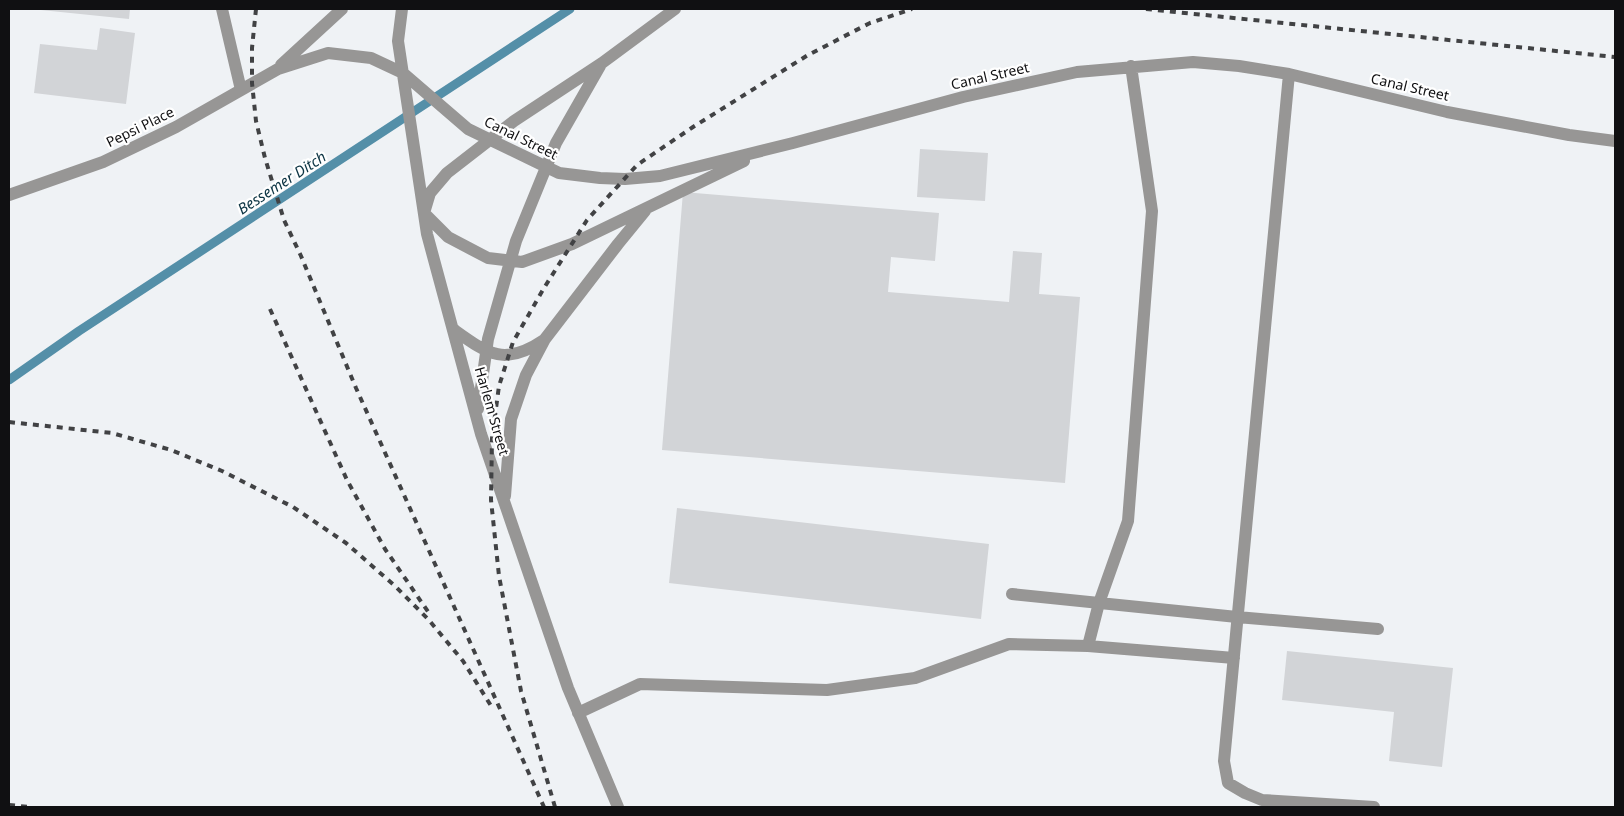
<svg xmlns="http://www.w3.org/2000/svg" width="1624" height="816" font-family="'Noto Sans',sans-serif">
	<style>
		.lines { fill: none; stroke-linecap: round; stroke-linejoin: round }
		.stream { stroke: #548fa8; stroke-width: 9 }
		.building { fill: #d2d4d7 }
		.service { stroke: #979695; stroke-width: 12 }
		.rail { stroke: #414244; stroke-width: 4; stroke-dasharray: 6 6; stroke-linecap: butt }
		.labels { text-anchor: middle; stroke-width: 4.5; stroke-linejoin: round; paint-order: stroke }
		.street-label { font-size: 14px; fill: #101012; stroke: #fff }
		.water-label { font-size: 15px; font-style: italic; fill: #0c3443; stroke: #fff }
	</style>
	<rect width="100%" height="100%" fill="#eff2f5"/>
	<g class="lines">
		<path class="stream" d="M9,380L79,331L570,9"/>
	</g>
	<path class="building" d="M41,9H130L129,19L41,10Z
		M100,28L135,33L126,104L34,93L40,44L97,50Z
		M920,149L988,153L985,201L917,197Z
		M683,192L939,213L935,261L891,257L888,292L1009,302L1013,251L1042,253L1039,294L1080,297L1065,483L662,450Z
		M677,508L989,544L981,619L669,583Z
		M1287,651L1453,668L1442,767L1389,761L1394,712L1282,700Z"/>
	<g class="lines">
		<path class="service" d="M222,9L241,90
			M402,9L398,41L427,234L481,434L568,688L618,807
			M675,9L602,63L514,121L447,173L430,193L424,213L448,237L488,258L522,262L572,244L744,161
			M281,65L342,9
			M1289,74L1224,761L1228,783L1245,793L1262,800L1374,807
			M9,195L103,162L176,127L278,69L328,53L371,58L403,73L468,129L559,173L600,178L625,179L660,176L793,143L963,97L1077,72L1193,62L1239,66L1289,74L1447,112L1569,135L1615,141
			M453,329C488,354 504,367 544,340
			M478,409L488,339L516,241L556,143L600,66
			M505,496L511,419L526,375L545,339L618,244L645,211
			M1012,594L1237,617L1378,629
			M1088,646L1099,603L1128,521L1152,211L1131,66
			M578,713L640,684L827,690L915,678L1009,644L1088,646L1234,658"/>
		<path class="rail" d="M256,9L252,48V83L256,121L265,158L284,220L301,256L356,388L544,807
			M1146,9L1615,57
			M270,309L347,480L385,549L431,616
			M9,422L112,433L171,450L222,471L293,507L346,543L395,586L428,619L463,661L493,709
			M9,805L29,807
			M555,807L521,691L499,576L491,500L492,438L499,386L513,342L544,288L587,220L637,165L693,127L808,55L870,23L912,9"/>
	</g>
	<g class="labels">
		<g class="street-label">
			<text transform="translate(990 76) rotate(-13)" y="5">Canal Street</text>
			<text transform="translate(1410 87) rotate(13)" y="5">Canal Street</text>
			<text transform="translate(140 127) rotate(-26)" y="5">Pepsi Place</text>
			<text transform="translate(521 138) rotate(26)" y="5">Canal Street</text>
			<text transform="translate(492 411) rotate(74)" y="5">Harlem Street</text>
		</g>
		<g class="water-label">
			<text transform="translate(282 183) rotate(-33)" y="5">Bessemer Ditch</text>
		</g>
	</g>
	<rect width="1624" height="816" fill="none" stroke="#101012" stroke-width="20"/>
</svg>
